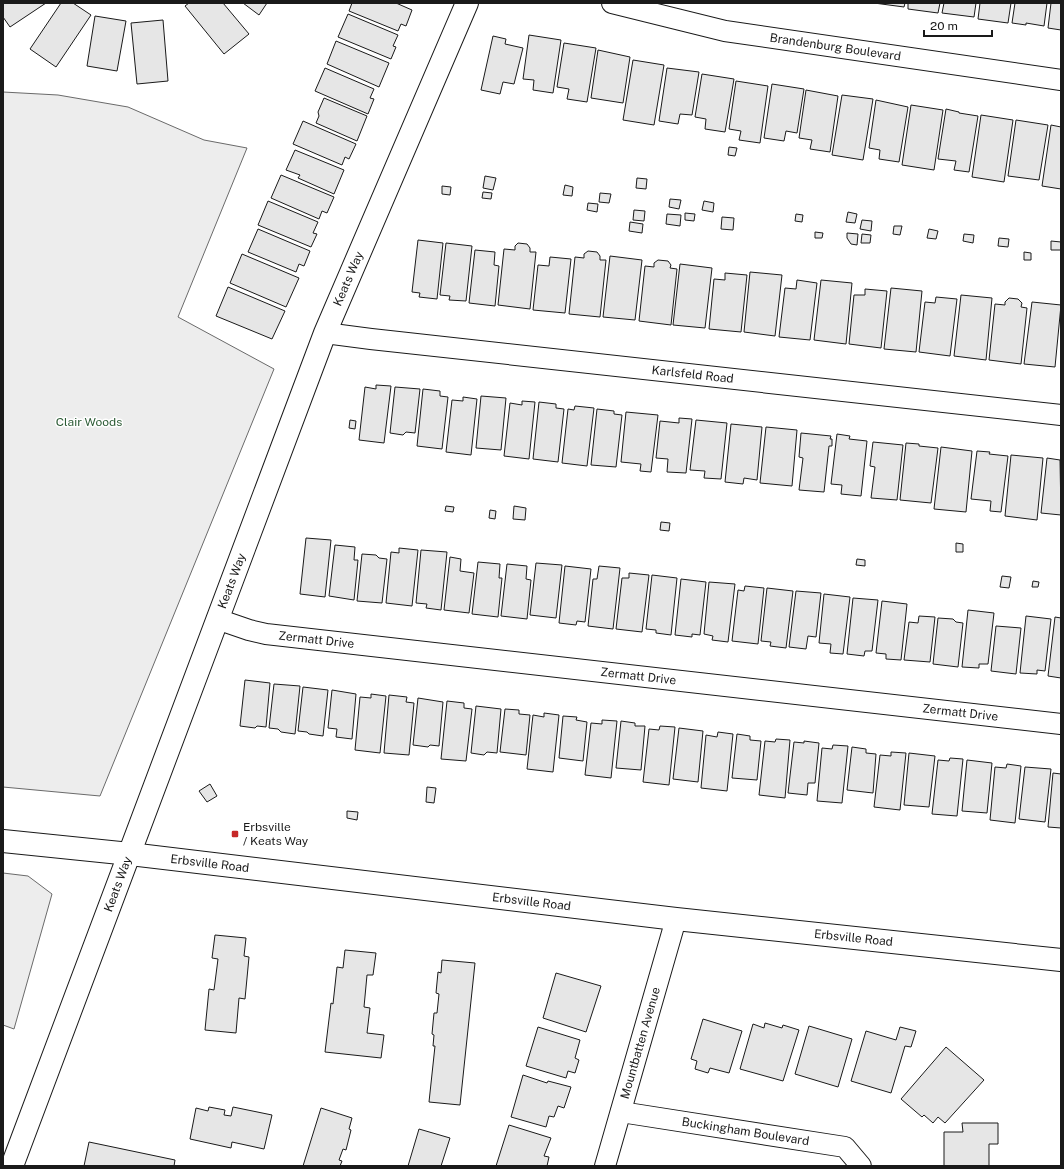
<svg xmlns="http://www.w3.org/2000/svg" width="1064" height="1169" font-family="'Public Sans',sans-serif">
	<style>
		.built { fill: #ededed; stroke: #6a6a6a }
		.building { fill: #e6e6e6; stroke: #1a1a1a }
		.lines { fill: none; stroke-linecap: round; stroke-linejoin: round }
		.minor-casing { stroke: #1a1a1a; stroke-width: 22 }
		.tertiary-casing { stroke: #1a1a1a; stroke-width: 24 }
		.secondary-casing { stroke: #1a1a1a; stroke-width: 24 }
		.minor { stroke: #fff; stroke-width: 20 }
		.tertiary { stroke: #fff; stroke-width: 22 }
		.secondary { stroke: #fff; stroke-width: 22 }
		.poi-dot { fill: #c62828; stroke: #fff; stroke-width: 1.5 }
		.labels { text-anchor: middle; stroke-width: 3; stroke-linejoin: round; paint-order: stroke }
		.street-label { font-size: 12px; fill: #1a1a1a; stroke: #fff }
		.park-label { font-size: 12px; fill: #2b5a34; stroke: #fff }
		.poi-label { font-size: 12px; fill: #1a1a1a; stroke: #fff; text-anchor: start }
	</style>
	<rect width="100%" height="100%" fill="#fff"/>
	<path class="built" d="M3,92L58,95L128,107L204,140L247,148L178,317L274,369L100,796L3,787Z
		M3,873L28,876L52,894L14,1029L3,1025Z"/>
	<path class="building" d="M3,3H46L10,27L3,17Z
		M61,3H73L91,15L56,67L30,49Z
		M189,3H223L249,34L224,54L185,6Z
		M243,3H267L259,15Z
		M352,3H396L412,10L406,26L401,24L398,31L349,11Z
		M874,3H905L904,7Z
		M908,3H940L938,13L908,9Z
		M944,3H976L974,17L942,13Z
		M980,3H1011L1008,23L978,19Z
		M1015,3H1047L1044,26L1026,23V25L1012,23Z
		M1051,3H1061V30L1048,28Z
		M348,14L398,35L393,46L396,47L391,59L338,37Z
		M95,16L126,21L117,71L87,66Z
		M163,20L168,81L137,84L131,23Z
		M529,35L561,40L553,93L533,90L534,80L523,79Z
		M493,36L506,39L505,44L523,48L514,84L503,82L500,94L481,90Z
		M336,41L389,63L379,87L327,64Z
		M564,43L596,48L587,102L567,99L569,89L557,87Z
		M598,50L630,57L623,103L591,98Z
		M633,60L664,65L654,125L623,120Z
		M325,68L374,89L370,98L374,99L368,114L315,91Z
		M667,68L699,72L692,115L680,114L678,124L659,121Z
		M702,74L734,79L725,132L705,129L706,119L695,117Z
		M736,81L768,86L760,143L739,140L741,131L729,129Z
		M772,84L804,89L797,133L786,131L784,141L764,138Z
		M806,90L838,96L830,152L810,149L812,140L799,138Z
		M842,95L873,99L863,160L832,155Z
		M324,98L367,116L357,141L316,123L319,116L318,112Z
		M876,100L908,107L899,162L879,159L880,150L869,148Z
		M911,105L943,110L934,170L902,165Z
		M946,109L959,112V113L978,116L969,172L954,170L956,161L938,159Z
		M981,115L1013,120L1004,182L972,177Z
		M1016,120L1048,125L1039,180L1008,176Z
		M303,121L356,144L349,159L345,157L342,165L293,144Z
		M1051,125L1061,127V189L1042,186Z
		M729,147L737,148L735,156L728,155Z
		M295,150L344,170L334,194L298,178L300,175L286,170Z
		M281,175L334,197L327,213L322,211L319,219L271,198Z
		M485,176L496,178L493,190L483,188Z
		M637,178L647,179L646,189L636,188Z
		M565,185L573,187L572,196L563,195Z
		M442,186L451,187L450,195L442,194Z
		M483,192L492,193L491,199L482,198Z
		M600,193L611,194L609,203L599,202Z
		M670,199L681,200L679,209L669,207Z
		M268,201L318,222L313,233L317,234L311,247L258,225Z
		M704,201L714,203L713,212L702,210Z
		M588,203L598,204L597,212L587,210Z
		M634,210L645,211L644,221L633,220Z
		M848,212L857,214L855,223L846,222Z
		M685,213L695,214L694,221L685,220Z
		M667,214L681,215L680,226L666,224Z
		M796,214L803,215L802,222L795,221Z
		M722,217L734,218L733,230L721,229Z
		M862,220L872,221L871,231L860,229Z
		M630,222L643,224L642,233L629,231Z
		M894,226H902L900,235L893,234Z
		M258,229L310,251L304,266L299,264L296,272L248,252Z
		M929,229L938,231L936,239L927,238Z
		M815,232L823,233L822,238H815Z
		M847,233L858,234L857,245L851,244L847,238Z
		M862,234L871,235L870,243H861Z
		M964,234L974,235L973,243L963,241Z
		M999,238L1009,239L1008,247L998,246Z
		M418,240L443,243L437,299L419,297L420,293L412,292Z
		M1051,241L1061,242V250H1051Z
		M446,243L472,246L466,301L449,300L450,296L440,295Z
		M518,243L527,244L530,248V252H536L530,309L498,305L504,249L515,250V246Z
		M475,250L495,252L494,265L499,266L495,306L469,303Z
		M588,251L597,252L600,256V260H606L600,317L569,314L575,257L584,258V254Z
		M1024,252L1031,253V260H1024Z
		M242,254L299,278L286,307L230,283Z
		M610,256L642,260L635,320L603,317Z
		M550,257L571,259L565,313L533,310L538,265L549,266Z
		M658,260L668,261L671,265L670,268L677,269L671,325L639,321L645,266L654,267V263Z
		M680,264L712,268L705,328L673,325Z
		M750,272L782,275L775,336L744,332Z
		M725,273L747,275L741,332L709,329L714,279L725,280Z
		M797,280L817,283L810,340L779,337L785,288L796,289Z
		M821,280L852,283L846,344L814,340Z
		M228,287L285,311L272,339L216,316Z
		M891,288L922,291L916,352L884,349Z
		M865,289L887,291L881,348L849,344L854,295H865Z
		M961,295L992,298L986,360L954,356Z
		M936,297L957,299L950,356L919,352L925,302L935,303Z
		M1009,298L1018,299L1022,303L1021,307L1027,308L1021,364L989,360L995,304L1005,305V302Z
		M1032,302L1061,305L1055,367L1024,364Z
		M376,385L391,386L384,443L359,440L365,387L376,389Z
		M395,387L420,389L415,433L406,432L403,435L390,433Z
		M423,389L440,391V396L448,397L442,449L417,446Z
		M481,396L506,398L501,450L476,448Z
		M463,397L477,399L471,455L446,452L452,400L463,401Z
		M522,401L535,402L529,459L504,456L510,403L522,405Z
		M539,402L556,404V408L564,409L558,462L533,459Z
		M575,406L594,408L587,466L562,463L568,409L574,410Z
		M597,409L614,411V414L622,415L616,467L591,465Z
		M626,412L658,415L651,472L640,471L641,464L621,462Z
		M679,418L692,419L686,473L667,472L668,459L656,458L660,421L679,423Z
		M350,420L356,421L355,429L349,428Z
		M696,420L727,423L721,479L704,478L705,471L690,470Z
		M731,424L762,427L757,480L744,478L743,484L725,482Z
		M766,427L797,430L792,486L760,483Z
		M801,433L831,436L830,439H832V446H829L824,492L799,490L803,458L799,457Z
		M837,434L850,436L849,439L867,441L861,496L841,494L842,485L831,484Z
		M873,442L903,445L897,500L871,498L875,467L870,466Z
		M906,443L919,444V446L938,448L931,503L900,500Z
		M941,447L972,451L966,512L934,509Z
		M977,451L990,452L989,454L1008,456L1001,512L990,511L991,501L971,499Z
		M1011,455L1043,458L1037,520L1005,516Z
		M1047,458L1060,460L1061,515L1041,513Z
		M446,506L454,507L453,512L445,511Z
		M514,506L526,508L525,520L513,519Z
		M490,510L496,511L495,519L489,518Z
		M661,522L670,523L669,531L660,530Z
		M306,538L331,540L325,597L300,594Z
		M956,543L963,544V552H956Z
		M335,545L355,547L354,560H358L354,600L329,596Z
		M399,548L418,550L412,606L386,603L391,552L399,553Z
		M421,550L447,552L441,610L426,608L427,604L416,603Z
		M362,554L376,555L379,558L387,559L382,603L357,601Z
		M450,557L461,559L460,571L474,573L469,613L444,610Z
		M857,559L865,560V566L856,565Z
		M478,562L500,564L499,578H502L498,617L472,614Z
		M536,563L562,565L556,618L530,615Z
		M507,564L527,566L526,579L531,580L527,619L501,616Z
		M565,566L591,569L585,622L577,621L576,625L559,623Z
		M599,566L620,568L613,629L588,626L593,579H597Z
		M629,573L649,575L642,632L616,629L622,578H629Z
		M652,575L677,578L671,635L656,633V630L646,629Z
		M1002,576L1011,577L1009,588L1000,587Z
		M681,579L706,582L700,635L692,634V637L675,635Z
		M1033,581L1039,582L1038,587H1032Z
		M709,582L735,584L728,642L712,640L713,636L704,634Z
		M745,586L764,588L758,644L732,641L738,590L744,591Z
		M767,588L793,591L786,648L770,646L771,642L761,641Z
		M796,591L821,593L816,637L808,636L806,649L789,647Z
		M824,594L850,597L843,654L830,653L831,644L819,643Z
		M853,598L878,600L872,651H865L864,656L847,654Z
		M882,601L907,604L901,660L886,659V654L876,653Z
		M968,610L994,613L988,664H979V668L962,667Z
		M919,616L935,617L930,662L904,660L909,622L918,623Z
		M1026,616L1051,619L1045,671L1037,670V674L1020,673Z
		M1055,617L1061,618V678L1048,676Z
		M938,618L953,619L956,622L963,623L958,667L933,664Z
		M996,626L1021,628L1016,674L991,671Z
		M245,680L270,683L266,727L257,726L255,728L240,726Z
		M274,684L300,686L295,734L281,732L278,729L269,728Z
		M303,687L328,690L323,736L309,734L307,732L298,731Z
		M332,690L356,694L352,739L336,737L337,729L328,728Z
		M371,694L386,696L380,753L355,750L360,697L371,698Z
		M389,695L407,697L406,702L414,703L409,755L384,753Z
		M418,698L443,702L439,746L430,745L428,747L413,745Z
		M447,701L464,703V708L472,709L466,761L441,759Z
		M476,706L501,709L497,753L487,752L484,755L471,753Z
		M505,709L519,710V714L530,715L526,755L500,752Z
		M544,713L559,715L553,772L527,769L533,715L544,717Z
		M563,716L577,717L576,720L587,722L583,761L559,758Z
		M602,720L617,721L611,778L585,775L591,723L602,724Z
		M621,721L635,723V726H645L641,770L616,768Z
		M660,726L675,727L669,785L643,782L649,729L659,730Z
		M679,728L703,731L698,782L673,779Z
		M718,732L733,734L727,791L701,788L706,735L717,737Z
		M737,734L750,736V740L761,741L757,780L732,778Z
		M776,739L790,740L785,798L759,795L765,741L775,742Z
		M804,741L819,743L815,783H808L807,795L788,793L794,742L804,743Z
		M833,745L848,746L842,803L817,801L822,748L832,749Z
		M852,747L866,749V753L876,754L873,793L847,790Z
		M891,752L906,753L900,810L874,807L880,755L891,756Z
		M909,753L935,756L929,807L904,805Z
		M950,758L963,759L957,816L932,814L938,760L949,761Z
		M967,760L992,763L987,813L962,811Z
		M1007,764L1021,766L1015,823L990,820L995,767L1006,768Z
		M1025,767L1051,769L1045,822L1019,819Z
		M1053,773L1061,774V828L1048,827Z
		M210,784L217,796L207,802L199,791Z
		M427,787L436,788L434,803L426,802Z
		M347,811L358,812L357,820L347,818Z
		M215,935L246,938L244,956L249,957L245,999L239,998L236,1033L205,1030L209,989L214,990L218,959L212,958Z
		M345,950L376,953L373,975H367L364,1007L370,1008L367,1033L384,1035L381,1058L325,1052L331,1003L333,1004L337,967L343,968Z
		M442,960L475,963L460,1105L429,1102L435,1046H433L434,1035L432,1034L434,1013H437L439,994L436,993L438,972L441,973Z
		M556,973L601,986L586,1032L543,1018Z
		M703,1019L742,1031L729,1073L710,1068L708,1073L695,1069L697,1061L691,1059Z
		M765,1023L782,1028L783,1025L799,1030L783,1081L740,1069L753,1024L764,1028Z
		M809,1026L852,1039L838,1087L795,1074Z
		M538,1027L580,1040L575,1058L579,1060L575,1073L568,1071L566,1078L526,1066Z
		M900,1027L916,1031L911,1047L905,1046L891,1093L851,1081L866,1031L896,1040Z
		M946,1047L984,1080L945,1123L938,1117L933,1123L924,1115L922,1117L901,1099Z
		M523,1075L547,1083L548,1081L571,1087L564,1108L558,1106L554,1117L549,1116L546,1127L511,1117Z
		M209,1107L225,1110L224,1115L231,1116L233,1107L272,1115L264,1149L232,1142L231,1148L190,1139L196,1108L208,1111Z
		M321,1108L352,1118L349,1129L351,1130L346,1150L343,1149L339,1160L342,1161L340,1166H303Z
		M962,1123H998V1144H989V1166H944V1132H963Z
		M509,1125L551,1138L544,1156L549,1157L547,1166H496Z
		M419,1129L450,1138L441,1166H408Z
		M89,1142L175,1160L174,1166H84Z"/>
	<g class="lines">
		<defs>
			<g id="minor">
				<path id="s1" d="M612,3L725,31L1061,80"/>
				<path id="s2" d="M325,333L371,339L1061,415"/>
				<path id="s3" d="M217,619L249,630L266,634L1061,724"/>
				<path id="s4" d="M621,1112L845,1147L861,1166"/>
				<path id="s5" d="M605,1166L676,919"/>
			</g>
			<g id="tertiary">
				<path id="s6" d="M12,1166L325,333L467,3"/>
			</g>
			<g id="secondary">
				<path id="s7" d="M3,841L130,854L676,919L1061,960"/>
			</g>
		</defs>
		<use href="#minor" class="minor-casing"/>
		<use href="#tertiary" class="tertiary-casing"/>
		<use href="#secondary" class="secondary-casing"/>
		<use href="#minor" class="minor"/>
		<use href="#tertiary" class="tertiary"/>
		<use href="#secondary" class="secondary"/>
	</g>
	<rect class="poi-dot" x="231" y="830" width="8" height="8" rx="2"/>
	<g class="labels">
		<g class="street-label">
			<text dy="4" stroke="none"><textPath href="#s1" startOffset="228">Brandenburg Boulevard</textPath></text>
			<text dy="4" stroke="none"><textPath href="#s6" startOffset="949">Keats Way</textPath></text>
			<text dy="4" stroke="none"><textPath href="#s2" startOffset="370">Karlsfeld Road</textPath></text>
			<text dy="4" stroke="none"><textPath href="#s6" startOffset="625">Keats Way</textPath></text>
			<text dy="4" stroke="none"><textPath href="#s3" startOffset="102">Zermatt Drive</textPath></text>
			<text dy="4" stroke="none"><textPath href="#s3" startOffset="426">Zermatt Drive</textPath></text>
			<text dy="4" stroke="none"><textPath href="#s3" startOffset="750">Zermatt Drive</textPath></text>
			<text dy="4" stroke="none"><textPath href="#s7" startOffset="208">Erbsville Road</textPath></text>
			<text dy="4" stroke="none"><textPath href="#s6" startOffset="301">Keats Way</textPath></text>
			<text dy="4" stroke="none"><textPath href="#s7" startOffset="532">Erbsville Road</textPath></text>
			<text dy="4" stroke="none"><textPath href="#s7" startOffset="856">Erbsville Road</textPath></text>
			<text dy="4" stroke="none"><textPath href="#s5" startOffset="128">Mountbatten Avenue</textPath></text>
			<text dy="4" stroke="none"><textPath href="#s4" startOffset="126">Buckingham Boulevard</textPath></text>
		</g>
		<g class="park-label">
			<text x="89" y="426">Clair Woods</text>
		</g>
		<g class="poi-label">
			<text x="243" y="831">Erbsville<tspan x="243" dy="14">/ Keats Way</tspan></text>
		</g>
	</g>
	<rect width="1064" height="1169" fill="none" stroke="#1a1a1a" stroke-width="8"/>
	<path d="M924 30v6h68v-6" fill="none" stroke="#1a1a1a" stroke-width="2"/>
	<text x="930" y="30" font-size="12" fill="#1a1a1a" stroke="#ffffff" stroke-width="3" paint-order="stroke">20 m</text>
</svg>
